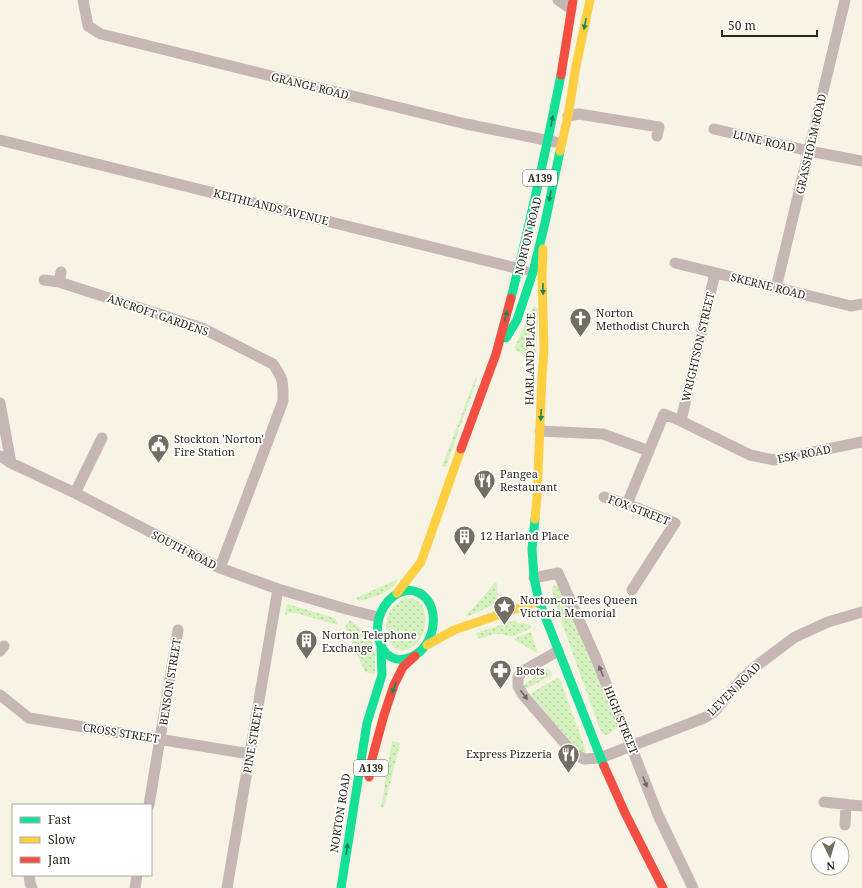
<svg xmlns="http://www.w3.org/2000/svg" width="862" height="888" font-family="'Noto Serif',serif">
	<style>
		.grass { fill: url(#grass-dots) }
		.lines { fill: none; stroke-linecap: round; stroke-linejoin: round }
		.street { stroke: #c6b7b5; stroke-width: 11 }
		.fast { stroke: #16e098; stroke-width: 9 }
		.slow { stroke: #ffcf43; stroke-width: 9 }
		.jam { stroke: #f24e42; stroke-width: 9 }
		.oneway { fill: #20845a }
		.oneway2 { fill: #716861 }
		.labels { text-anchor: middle; stroke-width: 3.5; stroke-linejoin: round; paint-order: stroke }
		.shield { fill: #fff; stroke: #6b6860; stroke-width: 1 }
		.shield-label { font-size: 10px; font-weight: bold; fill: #2b281c }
		.street-label { font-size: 11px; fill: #2b281c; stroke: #fff }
		.poi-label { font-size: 11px; fill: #2b281c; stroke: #fff; text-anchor: start }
	</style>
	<defs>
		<pattern id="grass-dots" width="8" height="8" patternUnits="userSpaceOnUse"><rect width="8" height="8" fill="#d4f1be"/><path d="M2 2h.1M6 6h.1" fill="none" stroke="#b6cfa3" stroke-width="1.8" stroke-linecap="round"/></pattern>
	</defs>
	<rect width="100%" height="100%" fill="#f7f4e5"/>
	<path class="grass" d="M534,307H536L538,309L536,356L532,358L515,350V347L532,309Z
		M476,377L477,378L475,385L446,467L442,466Z
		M398,579C393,592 372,598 359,601L356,598Z
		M495,583H497L498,600L496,604L466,617L467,613L472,609Z
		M559,585L563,592L618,727L609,734L605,735L601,732L556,607L552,591L553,586Z
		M412,598C415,600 418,601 420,603C434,618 420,656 398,649C384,645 384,622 390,611C391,608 395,605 398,603C400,601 401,599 403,599C405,598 410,598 412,598Z
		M287,604L335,618L338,625L296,613H288L285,615Z
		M350,620C360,626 370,637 374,649C376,656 375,667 375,674L365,672L345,627Z
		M516,620L517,623C524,623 528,623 532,628L511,637C497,631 493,634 479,639L476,633Z
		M531,632L538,653L535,652L527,647L514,640L515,638Z
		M548,668L552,675L526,689L523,685Z
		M557,678L560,679L586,751L585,753L582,754L533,698L531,693Z
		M392,741L400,743L384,808L381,807Z"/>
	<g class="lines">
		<path class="street" d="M83,0L88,26L101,34L466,124L555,142
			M558,0L571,9
			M568,116L579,114L659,127L657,136
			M714,129L809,151L862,161
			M0,140L524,270
			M675,263L851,306L862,304
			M44,280L59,282L61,272
			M59,282L202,328L273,364C284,380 283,382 283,401L220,568
			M776,288L845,0
			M0,403L11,463
			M681,421L715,273
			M540,431L603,434L649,451
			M0,456L11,463L75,493L220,568L278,589L346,609L378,617
			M75,493L102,438
			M604,497L627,504L675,523L632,590
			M627,504L664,414L681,421L750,455L774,460L862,442
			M534,578L558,573L595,656L631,746L658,815L693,888
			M0,651L4,646
			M558,651L523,671L518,677V686L523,695L574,754L584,759L600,758L704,718L714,712L741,680L755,667L795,637L828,622L862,612
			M0,695L29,718L250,754
			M824,802L862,806
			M149,805L178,630
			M845,825L846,804
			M29,875L30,883L32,888
			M135,888L137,875
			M227,888L278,589"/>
		<path class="fast" d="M511,298C530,224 546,150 561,75
			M506,338L517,320L533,272L545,223L560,151
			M535,519L532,549L534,578L539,601L604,766
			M407,590C444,591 440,649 408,658C403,660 396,660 391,657C383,653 380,645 378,637C375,616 386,595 407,590Z
			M341,888L367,723L382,675L381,648"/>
		<path class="slow" d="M560,151L568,116L576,66L590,0
			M535,519L537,497L542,376L544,351L542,275L543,249
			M397,593L421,562L461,449
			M427,645L454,630L539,601"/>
		<path class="jam" d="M561,75L573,0
			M461,449L496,354L511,298
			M604,766L625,813L663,888
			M369,777L372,759L384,715L394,685L403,667L415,656"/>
	</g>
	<defs><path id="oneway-solid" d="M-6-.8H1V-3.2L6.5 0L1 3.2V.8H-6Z"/></defs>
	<g class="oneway">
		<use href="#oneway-solid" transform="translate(585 24) rotate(102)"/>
		<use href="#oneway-solid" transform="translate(552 121) rotate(-79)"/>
		<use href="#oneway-solid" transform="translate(550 196) rotate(102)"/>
		<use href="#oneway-solid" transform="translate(543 289) rotate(89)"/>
		<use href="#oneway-solid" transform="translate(506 316) rotate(-75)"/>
		<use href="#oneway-solid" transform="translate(541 415) rotate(92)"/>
		<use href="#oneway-solid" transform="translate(394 688) rotate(111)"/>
		<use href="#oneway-solid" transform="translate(347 849) rotate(-81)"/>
	</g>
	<g class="oneway2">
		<use href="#oneway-solid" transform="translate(601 671) rotate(-112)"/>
		<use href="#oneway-solid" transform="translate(524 695) rotate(53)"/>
		<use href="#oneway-solid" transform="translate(645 782) rotate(69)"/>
	</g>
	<defs>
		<symbol id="church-pin" viewBox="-11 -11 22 30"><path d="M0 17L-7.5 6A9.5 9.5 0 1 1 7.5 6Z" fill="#726f62" stroke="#fff"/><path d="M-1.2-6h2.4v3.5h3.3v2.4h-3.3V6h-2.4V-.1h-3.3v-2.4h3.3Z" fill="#fff"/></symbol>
		<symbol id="civic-pin" viewBox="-11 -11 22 30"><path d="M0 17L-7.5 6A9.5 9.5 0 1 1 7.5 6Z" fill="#726f62" stroke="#fff"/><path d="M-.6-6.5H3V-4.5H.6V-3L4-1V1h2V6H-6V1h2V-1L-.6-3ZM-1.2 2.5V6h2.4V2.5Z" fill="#fff"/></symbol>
		<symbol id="restaurant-pin" viewBox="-11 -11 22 30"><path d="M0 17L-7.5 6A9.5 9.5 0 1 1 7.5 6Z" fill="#726f62" stroke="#fff"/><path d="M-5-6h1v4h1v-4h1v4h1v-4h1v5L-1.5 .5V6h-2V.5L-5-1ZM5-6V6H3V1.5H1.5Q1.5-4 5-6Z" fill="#fff"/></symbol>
		<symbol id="building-pin" viewBox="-11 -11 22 30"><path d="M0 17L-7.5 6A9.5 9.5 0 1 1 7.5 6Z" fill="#726f62" stroke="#fff"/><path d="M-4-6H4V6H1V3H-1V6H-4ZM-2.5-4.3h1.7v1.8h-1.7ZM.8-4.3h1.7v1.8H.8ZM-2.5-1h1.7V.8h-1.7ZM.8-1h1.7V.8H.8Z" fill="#fff"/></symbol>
		<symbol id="sight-pin" viewBox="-11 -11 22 30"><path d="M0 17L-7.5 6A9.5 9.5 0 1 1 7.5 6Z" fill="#726f62" stroke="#fff"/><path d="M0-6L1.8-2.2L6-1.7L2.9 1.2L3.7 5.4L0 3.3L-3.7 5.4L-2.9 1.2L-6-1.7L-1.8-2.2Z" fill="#fff"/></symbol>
		<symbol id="pharmacy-pin" viewBox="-11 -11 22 30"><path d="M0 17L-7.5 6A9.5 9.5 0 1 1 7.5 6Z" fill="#726f62" stroke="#fff"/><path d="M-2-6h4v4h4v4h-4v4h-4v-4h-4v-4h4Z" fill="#fff"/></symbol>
	</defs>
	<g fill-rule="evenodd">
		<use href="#church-pin" x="568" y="306" width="25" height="34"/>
		<use href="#civic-pin" x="146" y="432" width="25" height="34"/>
		<use href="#restaurant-pin" x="472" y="468" width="25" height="34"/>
		<use href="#building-pin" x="452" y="524" width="25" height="34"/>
		<use href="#sight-pin" x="492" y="594" width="25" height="34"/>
		<use href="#building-pin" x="294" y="628" width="25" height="34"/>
		<use href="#pharmacy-pin" x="488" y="658" width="25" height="34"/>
		<use href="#restaurant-pin" x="556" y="742" width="25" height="34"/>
	</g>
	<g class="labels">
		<g class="shield">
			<rect x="523" y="170" width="34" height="16" rx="3"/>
			<rect x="354" y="760" width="34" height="16" rx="3"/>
		</g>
		<g class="shield-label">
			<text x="540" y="182">A139</text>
			<text x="371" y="772">A139</text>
		</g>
		<g class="street-label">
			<text transform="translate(310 86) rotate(14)" y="4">GRANGE ROAD</text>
			<text transform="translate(764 141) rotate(13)" y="4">LUNE ROAD</text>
			<text transform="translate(811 144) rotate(-77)" y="4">GRASSHOLM ROAD</text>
			<text transform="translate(271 207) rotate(14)" y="4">KEITHLANDS AVENUE</text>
			<text transform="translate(528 236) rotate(-76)" y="4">NORTON ROAD</text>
			<text transform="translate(768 286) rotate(14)" y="4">SKERNE ROAD</text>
			<text transform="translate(158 315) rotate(19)" y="4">ANCROFT GARDENS</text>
			<text transform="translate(698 347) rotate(-77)" y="4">WRIGHTSON STREET</text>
			<text transform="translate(530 359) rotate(-89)" y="4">HARLAND PLACE</text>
			<text transform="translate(804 454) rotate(-11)" y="4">ESK ROAD</text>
			<text transform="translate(639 510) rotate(21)" y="4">FOX STREET</text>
			<text transform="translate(184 550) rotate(27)" y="4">SOUTH ROAD</text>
			<text transform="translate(170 682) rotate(-81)" y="4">BENSON STREET</text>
			<text transform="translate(734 689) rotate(-45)" y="4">LEVEN ROAD</text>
			<text transform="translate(621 720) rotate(68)" y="4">HIGH STREET</text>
			<text transform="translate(121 733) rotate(9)" y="4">CROSS STREET</text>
			<text transform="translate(253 739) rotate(-80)" y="4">PINE STREET</text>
			<text transform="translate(340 813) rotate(-81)" y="4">NORTON ROAD</text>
		</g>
		<g class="poi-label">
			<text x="596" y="317">Norton<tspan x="596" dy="13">Methodist Church</tspan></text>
			<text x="174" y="443">Stockton 'Norton'<tspan x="174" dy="13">Fire Station</tspan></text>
			<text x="500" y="478">Pangea<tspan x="500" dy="13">Restaurant</tspan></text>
			<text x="480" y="540">12 Harland Place</text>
			<text x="520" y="604">Norton-on-Tees Queen<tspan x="520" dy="13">Victoria Memorial</tspan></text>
			<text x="322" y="639">Norton Telephone<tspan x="322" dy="13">Exchange</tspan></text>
			<text x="516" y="675">Boots</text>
			<text x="552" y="758" text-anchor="end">Express Pizzeria</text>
		</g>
	</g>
	<rect x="12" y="804" width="140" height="72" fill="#ffffff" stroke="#aaa9a4"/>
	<rect x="20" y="817" width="20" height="6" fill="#16e098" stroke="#aaa9a4"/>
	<text x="48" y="824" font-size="12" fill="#2b281c">Fast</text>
	<rect x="20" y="837" width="20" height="6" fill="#ffcf43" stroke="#aaa9a4"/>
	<text x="48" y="844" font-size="12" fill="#2b281c">Slow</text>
	<rect x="20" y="857" width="20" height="6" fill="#f24e42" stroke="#aaa9a4"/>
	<text x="48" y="864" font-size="12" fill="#2b281c">Jam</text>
	<g transform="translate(830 856) rotate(175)"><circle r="19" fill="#ffffff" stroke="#aaa9a4"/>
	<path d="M0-3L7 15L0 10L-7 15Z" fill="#726f62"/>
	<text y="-6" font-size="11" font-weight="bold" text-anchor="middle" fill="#2b281c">N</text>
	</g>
	<path d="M722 30v6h95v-6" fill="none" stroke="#2b281c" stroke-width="2"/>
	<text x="728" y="30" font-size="12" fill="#2b281c" stroke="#ffffff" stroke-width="3" paint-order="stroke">50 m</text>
</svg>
